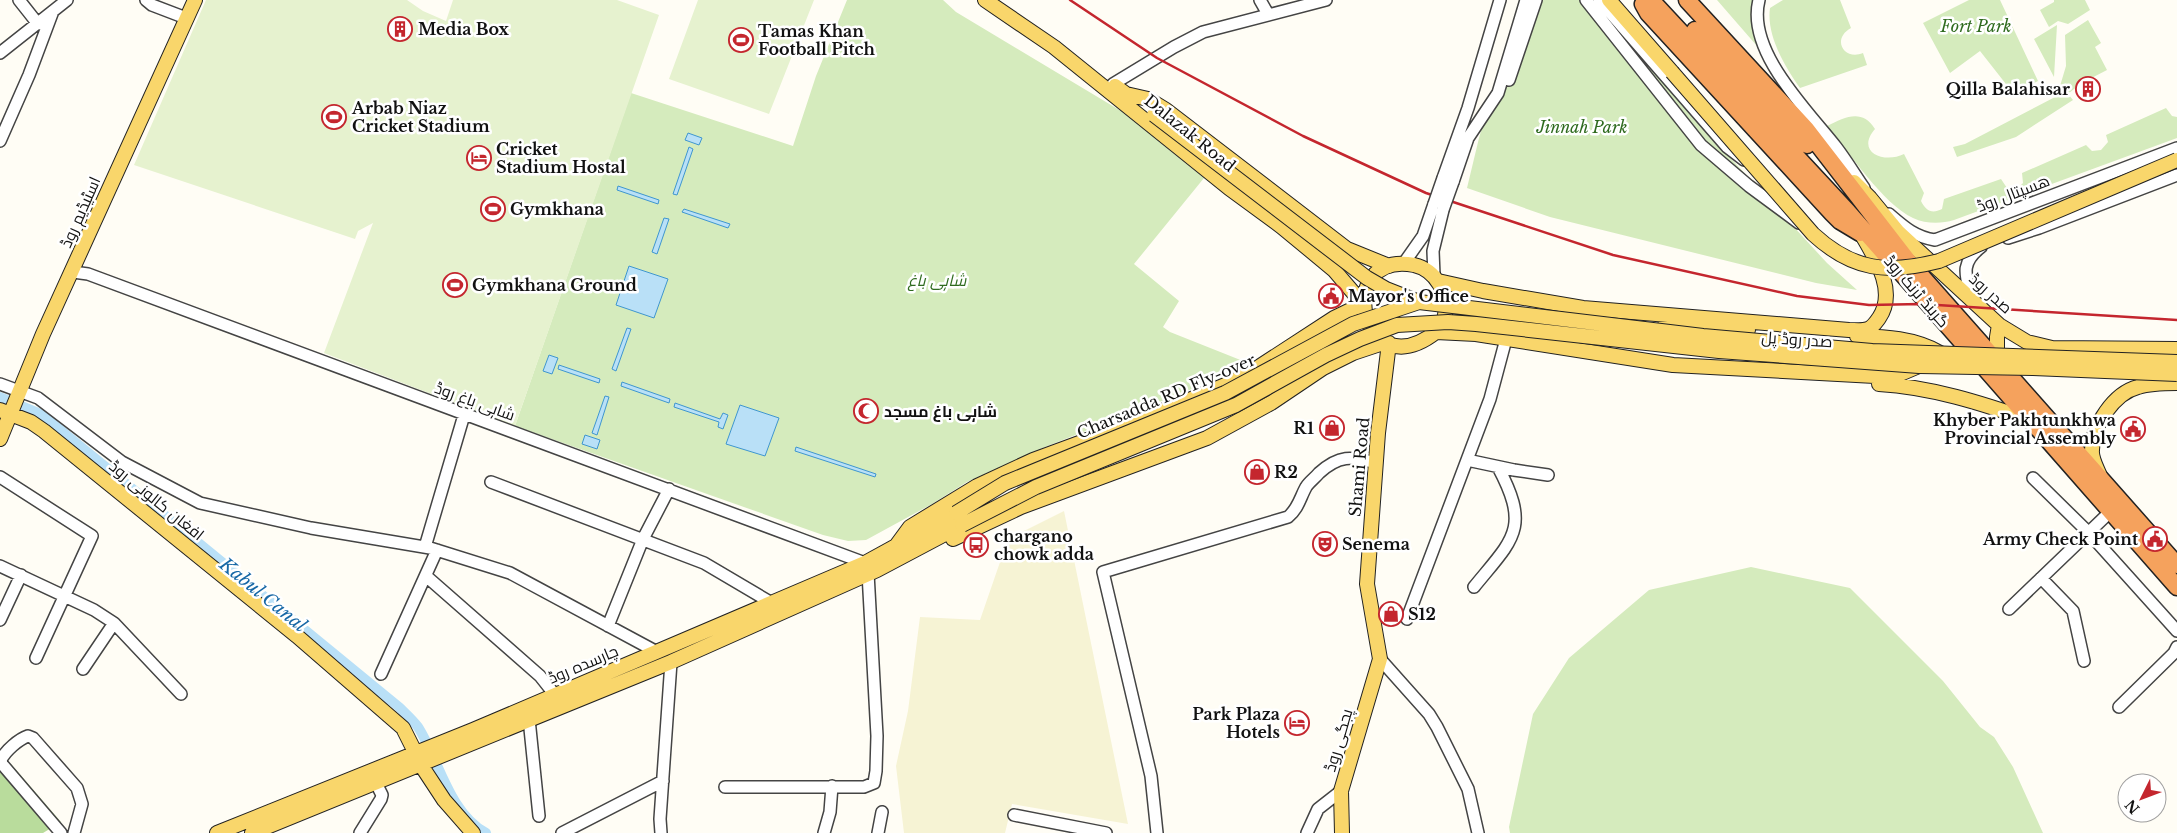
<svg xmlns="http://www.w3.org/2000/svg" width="2177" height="833" font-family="'Libre Baskerville',Cairo,serif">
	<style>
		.farmland { fill: #f6f3d4 }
		.green { fill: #d5ebbd }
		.forest { fill: #b9dc9c }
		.pitch { fill: #e6f2cf }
		.water { fill: #b9e0f7; stroke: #3f96cf }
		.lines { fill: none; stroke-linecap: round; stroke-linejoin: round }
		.canal { stroke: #b9e0f7; stroke-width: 10 }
		.minor-casing { stroke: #444; stroke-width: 14 }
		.major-casing { stroke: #222; stroke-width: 16 }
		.highway-casing { stroke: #222; stroke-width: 19 }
		.minor { stroke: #fff; stroke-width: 11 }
		.major { stroke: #f9d66b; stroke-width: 14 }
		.highway { stroke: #f5a25d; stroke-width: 16 }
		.rail { stroke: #c4262e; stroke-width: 2.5 }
		.minor-bridge-casing { stroke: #444; stroke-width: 14; stroke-linecap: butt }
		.major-bridge-casing { stroke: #222; stroke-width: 16; stroke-linecap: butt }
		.minor-bridge { stroke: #fff; stroke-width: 11 }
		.major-bridge { stroke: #f9d66b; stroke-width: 14 }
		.labels { text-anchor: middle; stroke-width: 5; stroke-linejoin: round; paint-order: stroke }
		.park-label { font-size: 16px; font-style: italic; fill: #2f6b1f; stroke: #fff }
		.poi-label { font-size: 16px; font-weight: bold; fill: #111; stroke: #fff; text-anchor: start }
		.street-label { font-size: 16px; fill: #111; stroke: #fff }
		.water-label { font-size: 18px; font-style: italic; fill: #1768a6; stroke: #fff }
	</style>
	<rect width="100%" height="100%" fill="#fffdf5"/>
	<path class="farmland" d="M1064,511L1128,824L1012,804L1005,833H904L896,766L908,711L920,617L980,620L1008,539Z"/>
	<path class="green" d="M847,0H943L956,12L1121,111L1204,178L1134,264L1179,301L1163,327L1170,332L1253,365L1045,447L967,482L932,504L866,540L848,541L823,535L515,426L631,93L793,146L816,76Z
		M1519,0H1609L1702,127L1827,263L1857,290L1816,283L1550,217L1467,188L1479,138Z
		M1717,0H1753L1751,19L1759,45L1757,46Z
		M1783,0H1840L1851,28C1831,39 1844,61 1863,53L1867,65L1800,88C1785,67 1766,35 1770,8Z
		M1969,0H2000L2038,81L2013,93L1980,51L1950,73L1923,23Z
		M2054,0H2085L2090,10L2068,24L2058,21L2049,27L2040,10L2054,2Z
		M2088,20L2101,43L2095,47L2107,70L2080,84L2068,94L2073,100L2016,137L1957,157L1953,147L1965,144L2057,96L2066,66L2065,35Z
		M2057,25L2054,77L2034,39Z
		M2166,108L2172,116L2177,117V138L1954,220C1941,224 1926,224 1913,218C1883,204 1849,152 1827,126C1845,117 1862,108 1875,129C1855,152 1884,164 1904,154L1924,193L1921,201C1926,211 1932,214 1942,209L1944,199L2001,179L2007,188H2018L2023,183L2022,173L2086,145L2092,151L2101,150L2108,142L2106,135Z
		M1751,567L1850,588L1943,681L1980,727L1994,737L2013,767L2043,833H1510L1509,827L1533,714L1569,658L1649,590Z"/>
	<path class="forest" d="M11,764L61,822L43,833H0V773Z"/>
	<path class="pitch" d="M206,0H407L423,11L446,21L453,0H617L659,15L515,426L324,353L373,223L358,231L355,239L134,165Z
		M698,0H814L769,114L669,79Z"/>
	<path class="water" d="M688,133L702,138L699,145L685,140Z
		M689,147L693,149L677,195L673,194Z
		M618,186L659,200L658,204L617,190Z
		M684,209L730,224L728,228L682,212Z
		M664,218L669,219L657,254L652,252Z
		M629,266L668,279L654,318L616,305Z
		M627,328L631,329L616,371L612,369Z
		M549,355L558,358L552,374L543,371Z
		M559,365L600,379L599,383L558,369Z
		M622,382L670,399L669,403L621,386Z
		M605,396L609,397L597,435L592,433Z
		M675,403L720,419L723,413L728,415L723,429L718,427L719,422L674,407Z
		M740,405L779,418L765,456L726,444Z
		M585,435L600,440L597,449L582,444Z
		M796,447L876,474L875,477L795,451Z"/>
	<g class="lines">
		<path class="canal" d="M0,397L41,414L399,707C405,713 413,720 418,727C439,760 449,813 486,833"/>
		<defs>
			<path id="minor" d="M19,0L38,24
				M146,0L152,5L186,18
				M1260,0L1268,14
				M1586,0L1701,145L1749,186L1799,223
				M1599,0L1727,147L1744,160
				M1759,0C1746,51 1807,110 1836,147C1846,160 1855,175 1864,188
				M0,53L67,0
				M1509,80L1536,0
				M1113,84L1174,47L1203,32L1326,0
				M0,141L29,75L53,11
				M1443,178L1468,108L1500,0
				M1453,182L1468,138L1498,93L1526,0
				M1889,214C1904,227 1915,237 1935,240L2177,148
				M2008,238L2039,228L2177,175
				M1404,263L1423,236L1434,204
				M73,272L88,274C347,371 607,465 865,563
				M1434,275L1433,251L1443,210
				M1972,300C1966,276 1959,264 1981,247
				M0,384L38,398L122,462L200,503L311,528L430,548L510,573L657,652
				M1467,460L1514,470L1548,475
				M0,477L92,536L36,658
				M2033,478L2088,532L2177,631
				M491,482L704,563L770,602
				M425,547L464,415
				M0,566L94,610L114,623L181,694
				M426,576L540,676L555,695
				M2041,578L2073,611L2084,661
				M1474,587C1513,539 1531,529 1498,467
				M2009,609L2111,511
				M1407,619L1490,399L1506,339
				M0,620L21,575
				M608,626L643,539L669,489
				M1380,659L1429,714L1437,727L1468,789L1478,833
				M83,669L114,623
				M381,674L437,550
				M2119,707L2174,653L2177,647
				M529,719L539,816
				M725,787H864L874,783L876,771L877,736L868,573
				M1014,815L1106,833
				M61,833L2,764L1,760C5,751 19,739 28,736L33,738L77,788L82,804L74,833
				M360,833L381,799L382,795L376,783
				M562,833L663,781
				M661,833L660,819L671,662
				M824,833L830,812L832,786
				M878,833L882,812
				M1157,833L1151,776L1103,572L1288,517C1298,509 1300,498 1306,487C1309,482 1315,478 1319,473C1339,455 1351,456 1376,463
				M1307,833L1318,809L1341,791"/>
			<path id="major" d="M1609,0L1672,72
				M1115,86L1126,94L1148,99L1166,110L1347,249L1389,266
				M1854,182L1870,198L1898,232L1999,325L2027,342L2052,348L2177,349
				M1438,281L1483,291L1583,308L1849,330C1855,330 1863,331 1868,329C1873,327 1876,322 1879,318C1897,292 1876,259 1862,235
				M1665,325L1748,330
				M1436,332C1439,327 1444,321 1445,315C1449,294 1436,270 1414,265C1332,250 1360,391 1436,332L1476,334L1673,365L1893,377L1919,366
				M1857,336C1885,337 1914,338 1940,353
				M1997,361V337L1999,325
				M1879,384C1931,387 1981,403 2030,420
				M0,410L31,422L44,431L297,636L403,728L415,752
				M0,439L43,334L195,0
				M2100,476C2097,468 2091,458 2092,450C2092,426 2114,393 2138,387C2150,383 2165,383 2177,383
				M953,539L1021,507L1207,438L1271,403L1323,368L1353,353L1386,342
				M896,546L910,527L977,486L1033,460L1136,422L1223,386L1248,374L1334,318L1363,304L1334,270L1282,227L1229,188L1054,47L985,0
				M421,765L444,800L473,833
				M217,833L473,730L865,563L956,513
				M252,833L671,662L877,570L962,525
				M1342,833L1341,791L1380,659L1367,584L1378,433L1389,343"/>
			<path id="highway" d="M1646,0L1643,4L1648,13L1832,213L1840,221L1860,233
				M1651,0L1848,212L2177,587
				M1687,0L1806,129L1908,261L2177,565
				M1695,30L1807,145"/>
		</defs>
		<use href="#minor" class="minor-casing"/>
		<use href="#major" class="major-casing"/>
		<use href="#highway" class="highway-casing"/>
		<use href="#minor" class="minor"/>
		<use href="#major" class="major"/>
		<use href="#highway" class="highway"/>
		<path class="rail" d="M1070,0L1157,58L1303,136L1426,193L1613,255L1797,296L1869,305L1921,304L2177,320"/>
		<defs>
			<path id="minor-bridge" d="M1434,204L1443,178
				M1443,210L1453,182"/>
			<path id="major-bridge" d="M1672,72L1813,234C1853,271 1888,274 1939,261L2177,160
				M1154,115L1367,278L1386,289L1419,302L1703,336L1872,351L2177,362
				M956,513L1005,483L1225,393L1353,324L1419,302
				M962,525L1036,487L1236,405L1326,355L1360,339L1397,325L1448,322L1476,324L1719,351L1919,366L2033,368L2177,374"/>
		</defs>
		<use href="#minor-bridge" class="minor-bridge-casing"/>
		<use href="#major-bridge" class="major-bridge-casing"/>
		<use href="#minor-bridge" class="minor-bridge"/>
		<use href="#major-bridge" class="major-bridge"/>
	</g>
	<defs>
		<symbol id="building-ring" viewBox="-11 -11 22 22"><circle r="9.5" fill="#fff" stroke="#c4262e" stroke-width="1.5"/><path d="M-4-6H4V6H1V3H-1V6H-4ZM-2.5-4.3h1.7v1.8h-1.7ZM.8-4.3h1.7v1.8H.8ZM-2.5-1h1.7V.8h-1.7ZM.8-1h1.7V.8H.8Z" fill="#c4262e"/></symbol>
		<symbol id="stadium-ring" viewBox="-11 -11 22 22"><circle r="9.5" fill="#fff" stroke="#c4262e" stroke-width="1.5"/><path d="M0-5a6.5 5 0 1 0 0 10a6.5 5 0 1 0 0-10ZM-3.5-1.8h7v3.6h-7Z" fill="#c4262e"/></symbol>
		<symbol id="hotel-ring" viewBox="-11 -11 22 22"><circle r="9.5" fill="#fff" stroke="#c4262e" stroke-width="1.5"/><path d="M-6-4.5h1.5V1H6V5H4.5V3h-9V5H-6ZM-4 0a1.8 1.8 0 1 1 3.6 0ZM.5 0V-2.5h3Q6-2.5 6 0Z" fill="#c4262e"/></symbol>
		<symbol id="civic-ring" viewBox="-11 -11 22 22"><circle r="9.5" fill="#fff" stroke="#c4262e" stroke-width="1.5"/><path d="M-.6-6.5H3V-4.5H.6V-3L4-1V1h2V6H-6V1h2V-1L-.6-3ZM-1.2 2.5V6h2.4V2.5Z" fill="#c4262e"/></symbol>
		<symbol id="mosque-ring" viewBox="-11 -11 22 22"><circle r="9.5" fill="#fff" stroke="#c4262e" stroke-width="1.5"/><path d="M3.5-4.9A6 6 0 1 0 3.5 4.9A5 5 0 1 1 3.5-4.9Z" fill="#c4262e"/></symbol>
		<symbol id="shop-ring" viewBox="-11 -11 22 22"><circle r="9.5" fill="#fff" stroke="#c4262e" stroke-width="1.5"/><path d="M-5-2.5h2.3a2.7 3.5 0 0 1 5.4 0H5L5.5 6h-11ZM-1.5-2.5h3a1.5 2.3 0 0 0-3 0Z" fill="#c4262e"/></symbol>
		<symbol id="theatre-ring" viewBox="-11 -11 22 22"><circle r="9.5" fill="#fff" stroke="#c4262e" stroke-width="1.5"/><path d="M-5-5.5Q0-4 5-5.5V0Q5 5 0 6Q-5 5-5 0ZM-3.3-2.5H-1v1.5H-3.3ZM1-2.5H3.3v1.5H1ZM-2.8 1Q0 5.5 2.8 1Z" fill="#c4262e"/></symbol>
		<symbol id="bus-ring" viewBox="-11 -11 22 22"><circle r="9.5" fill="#fff" stroke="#c4262e" stroke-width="1.5"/><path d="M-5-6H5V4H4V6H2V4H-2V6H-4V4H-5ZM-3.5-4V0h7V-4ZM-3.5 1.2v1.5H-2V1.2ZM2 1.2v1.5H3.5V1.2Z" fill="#c4262e"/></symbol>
	</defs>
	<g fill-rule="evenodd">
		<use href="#building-ring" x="386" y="15" width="28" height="28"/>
		<use href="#stadium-ring" x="727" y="26" width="28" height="28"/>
		<use href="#building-ring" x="2074" y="75" width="28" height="28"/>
		<use href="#stadium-ring" x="320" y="103" width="28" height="28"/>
		<use href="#hotel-ring" x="465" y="144" width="28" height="28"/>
		<use href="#stadium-ring" x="479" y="195" width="28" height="28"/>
		<use href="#stadium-ring" x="441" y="271" width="28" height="28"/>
		<use href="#civic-ring" x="1317" y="282" width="28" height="28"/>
		<use href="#mosque-ring" x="852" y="397" width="28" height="28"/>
		<use href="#shop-ring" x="1318" y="414" width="28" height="28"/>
		<use href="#civic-ring" x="2119" y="415" width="28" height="28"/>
		<use href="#shop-ring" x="1243" y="458" width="28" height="28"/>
		<use href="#civic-ring" x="2141" y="525" width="28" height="28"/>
		<use href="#theatre-ring" x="1311" y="530" width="28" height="28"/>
		<use href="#bus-ring" x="962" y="531" width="28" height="28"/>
		<use href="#shop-ring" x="1377" y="600" width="28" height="28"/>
		<use href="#hotel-ring" x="1283" y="709" width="28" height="28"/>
	</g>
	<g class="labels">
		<g class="park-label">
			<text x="1976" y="32">Fort Park</text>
			<text x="1582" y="133">Jinnah Park</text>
			<text x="937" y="286">شاہی باغ</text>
		</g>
		<g class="poi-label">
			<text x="418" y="35">Media Box</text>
			<text x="758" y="37">Tamas Khan<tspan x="758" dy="18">Football Pitch</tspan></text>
			<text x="2070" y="95" text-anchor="end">Qilla Balahisar</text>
			<text x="352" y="114">Arbab Niaz<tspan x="352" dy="18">Cricket Stadium</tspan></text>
			<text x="496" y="155">Cricket<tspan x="496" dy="18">Stadium Hostal</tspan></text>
			<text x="510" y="215">Gymkhana</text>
			<text x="472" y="291">Gymkhana Ground</text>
			<text x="1348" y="302">Mayor's Office</text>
			<text x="884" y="417">شاہی باغ مسجد</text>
			<text x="2116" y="426" text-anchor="end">Khyber Pakhtunkhwa<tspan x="2116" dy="18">Provincial Assembly</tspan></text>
			<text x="1314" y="434" text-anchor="end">R1</text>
			<text x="1274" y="478">R2</text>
			<text x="994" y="542">chargano<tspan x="994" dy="18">chowk adda</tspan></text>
			<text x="2138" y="545" text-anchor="end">Army Check Point</text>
			<text x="1342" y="550">Senema</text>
			<text x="1408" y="620">S12</text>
			<text x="1280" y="720" text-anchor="end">Park Plaza<tspan x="1280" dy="18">Hotels</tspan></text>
		</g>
		<g class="street-label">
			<text transform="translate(1190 133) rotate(39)" y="6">Dalazak Road</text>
			<text transform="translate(2013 193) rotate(-21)" y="6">ھسپتال روڈ</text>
			<text transform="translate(80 212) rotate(-66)" y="6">اسٹیڈیم روڈ</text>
			<text transform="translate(1917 291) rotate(49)" y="6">گرینڈ ٹرنک روڈ</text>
			<text transform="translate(1991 293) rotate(42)" y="6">صدر روڈ</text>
			<text transform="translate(1797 339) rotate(4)" y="6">صدر روڈ پل</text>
			<text transform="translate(1166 396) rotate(-23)" y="6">Charsadda RD Fly-over</text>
			<text transform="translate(475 401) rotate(20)" y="6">شاہی باغ روڈ</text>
			<text transform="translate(1359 467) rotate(-85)" y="6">Shami Road</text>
			<text transform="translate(157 500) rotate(39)" y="6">افغان کالونی روڈ</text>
			<text transform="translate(583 664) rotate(-23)" y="6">چارسدہ روڈ</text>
			<text transform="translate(1338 740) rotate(-74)" y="6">پجگی روڈ</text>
		</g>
		<g class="water-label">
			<text transform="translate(263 595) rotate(39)" y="6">Kabul Canal</text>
		</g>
	</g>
	<g transform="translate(2142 798) rotate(228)"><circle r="24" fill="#ffffff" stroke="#a0a0a0"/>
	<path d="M0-4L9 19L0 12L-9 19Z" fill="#c4262e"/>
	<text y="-8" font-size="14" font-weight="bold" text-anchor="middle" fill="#111111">N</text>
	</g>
</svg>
